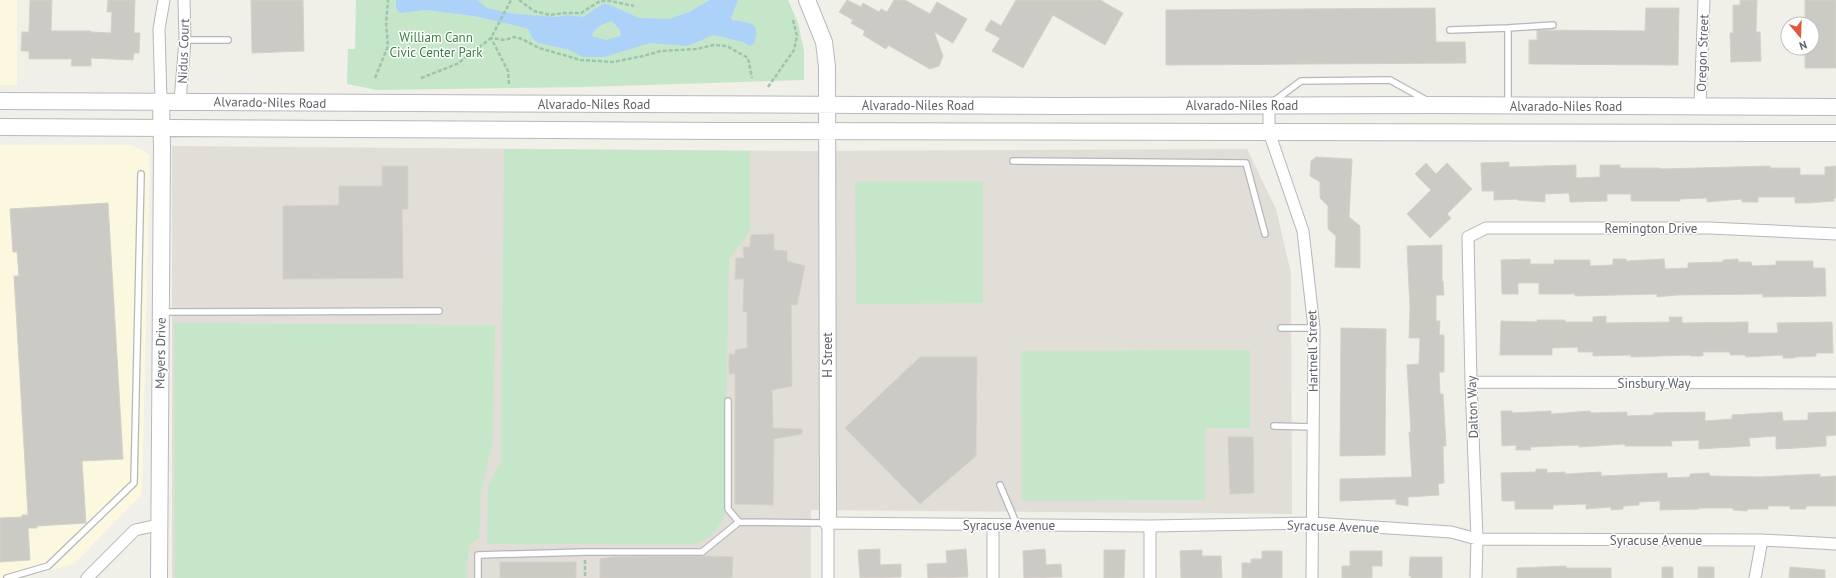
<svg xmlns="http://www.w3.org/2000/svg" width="1836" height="578" font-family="'PT Sans',sans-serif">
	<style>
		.commercial { fill: #fcf8e0 }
		.education { fill: #e0ded6 }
		.green { fill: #c6e6c9 }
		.water { fill: #add2fa; fill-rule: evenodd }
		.building { fill: #cccac4; stroke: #d5d1c6 }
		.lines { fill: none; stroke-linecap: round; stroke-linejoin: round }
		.lane-casing { stroke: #b5b7bb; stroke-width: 8 }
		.street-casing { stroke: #b5b7bb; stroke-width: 13 }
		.secondary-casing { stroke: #b6b9be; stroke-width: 18 }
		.path { stroke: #9ec4ac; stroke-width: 2.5; stroke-dasharray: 4 2; stroke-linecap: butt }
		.lane { stroke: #fff; stroke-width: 5.5 }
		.street { stroke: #fff; stroke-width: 11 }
		.secondary { stroke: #fff; stroke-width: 16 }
		.labels { text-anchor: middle; stroke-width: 3; stroke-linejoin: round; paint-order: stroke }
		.park-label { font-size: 13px; fill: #3a8243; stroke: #fff }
		.street-label { font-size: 13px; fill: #5f6267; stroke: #fff }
	</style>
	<rect width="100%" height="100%" fill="#f0efe8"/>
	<path class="commercial" d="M0,0H17V85H0Z
		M0,145H132L150,155L142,494L74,564L23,578H0Z"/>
	<path class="education" d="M172,146L807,151L1247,149L1276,209L1291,273L1292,514L811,510V578H172Z"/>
	<path class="green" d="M356,0H788L798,23L804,51V80L583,87L377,90L347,84L348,49H355Z
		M504,149L750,151V231L729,259L724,515C721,528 708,539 696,544H487L488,486L501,461Z
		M983,181V303L856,304L855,182Z
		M174,323L495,325L493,440L481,491L479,538L469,545L466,578H175Z
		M1250,350V428H1205V500L1022,501L1021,351Z"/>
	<path class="water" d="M396,0H477L487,8L515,14L558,17L567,15L583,17L603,4H608L639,18L669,19L689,12L710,0H738L731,18L732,20C751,23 761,22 754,44L750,46L743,42L714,35L687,46L650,43L604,57H583L570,50L538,43L532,38L529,30L526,28L474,16L426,10L400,13L396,8ZM612,21L620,30L621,36L606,40L592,36C595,26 603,24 612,21Z"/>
	<path class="building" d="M30,0H52L51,31H91V32L111,33L112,12H107L108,0H135L134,33H140L139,53H134L133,60L91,58V66H71L72,59H29V51H21L22,32H29Z
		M251,0H303L304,51L252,53Z
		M847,0L861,7L863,3L879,12L881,9L887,12L894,0H905L930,14L937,2L967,19L953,43L934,32L943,56L939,66L930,69L888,45L886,49L863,35L865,31L851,23L853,20L839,12Z
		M1016,0H1100L1123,13L1105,45L1053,15L1023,68L992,51L1000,38L985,30L991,20L1001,26Z
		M1740,0H1757L1756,32H1760L1761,61L1731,62L1730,33H1733V5H1740Z
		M1805,0H1836V68H1805V48H1812V24H1805Z
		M1435,8L1436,42H1465L1466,63L1166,65V10Z
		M1646,8H1679L1678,65L1529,64V40H1537V30L1645,31Z
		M1316,157L1352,159L1349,217L1360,226V268L1335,267L1336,236L1328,229V206L1320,198V182L1310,176L1311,161Z
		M1509,162V167L1576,165V178L1600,177V165H1620V168H1660V169L1770,166V168H1800V175H1825V167L1836,166V198H1834V201L1809,203H1795V197H1758V202H1742V199L1707,202V198L1680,199V201H1631V194H1607V201L1570,202L1569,193L1545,194V202L1517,200V199L1494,200V191H1482L1481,163Z
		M1426,163L1436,174L1447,163L1472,189L1447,214L1451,218L1430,238L1407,214L1431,190L1415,174Z
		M382,166H408V209H402L403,278L283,279V206L339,205V186H382Z
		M108,203L123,459L82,461L86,523L37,526V528H28L30,560L0,562V518L22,517V515H28L14,276H19L17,252H13L10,209Z
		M774,234V250L787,251V261L805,266L797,305H791L792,386L772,390L773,428L802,429V434L774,439L773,505L735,504V374H729V354H735V350L747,348V312H743L744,279H735L736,258H744L743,247H750L751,235Z
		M1442,245V281H1443L1444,295H1436V321H1440L1439,335H1444V372H1439L1440,394H1443L1446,446H1443L1444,483L1438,484L1439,495L1408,497V506L1396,504V499L1340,501V479L1412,477L1409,432H1411L1407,365L1419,364L1420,338H1409L1410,309L1407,246Z
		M1530,259V264H1554V260H1590V266L1613,265V259H1626V261L1664,259L1665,269L1688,268V263L1723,262V260L1738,259V262H1751L1752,266L1776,265V261H1813V268H1825L1826,296L1763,297V294L1677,295L1657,297V294L1575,296V294H1539V283H1518V294H1502L1501,260Z
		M1606,316V323L1670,322L1669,317H1682V323L1748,322V333H1778L1777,323L1832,322L1833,353H1816V356L1795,357V358H1783V355L1746,357L1745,355H1730V352H1703V356H1690V355L1631,357V355L1593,356V352H1578V347L1552,348V355H1500L1501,321L1537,322V320H1565V322H1593V317Z
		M1341,328L1386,329L1385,455L1340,456Z
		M920,357H977L976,456L920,504L845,428Z
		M1501,411H1512V413L1551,411V414L1590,411L1591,413L1627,412V416L1654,415V413L1705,412V421L1732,419V415L1782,412L1783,421L1808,420V413L1836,412V435L1826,436V446L1797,448L1776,449V436L1749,438L1750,446L1699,449V440L1671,441L1672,446H1625V444L1579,447V445L1530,447L1531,450H1516V445L1502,446Z
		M1228,437H1253L1254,493L1230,494Z
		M1536,469H1547V473L1565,472V474L1601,472V476L1667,473V478L1690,477V474L1709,473L1710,476L1760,477L1820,474V477L1836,476V506H1806V509H1790V506H1768V509H1747V511L1733,510V508H1699V509L1660,510V501L1639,502V505L1623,506V509L1611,510V507L1586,509V504L1553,505V509H1515V501H1502L1501,473L1536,472Z
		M880,549V565L901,564V577L860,578L858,550Z
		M966,549L968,577L928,578L927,564L947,563L946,551Z
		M1045,549L1046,565L1061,564L1062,577L1024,578L1023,551Z
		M1104,550H1125L1124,578H1104Z
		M1202,550V556H1221L1222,578H1181L1180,551Z
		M1262,551H1282V578H1242V563H1251V559H1262Z
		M1350,551H1382V566H1372V578H1342V566H1350Z
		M707,556L733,557L732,578H600V559L612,557Z
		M1410,557H1442V578H1411V576H1409Z
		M500,562H576V578H500Z
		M1566,566V568H1611V578H1517V568Z
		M1662,567H1673V578H1662Z
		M1698,567H1714V578H1698Z
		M1790,567L1825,570V578H1789Z"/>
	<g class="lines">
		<defs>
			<path id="lane" d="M1508,28L1553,25
				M1450,30L1508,28V105
				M185,40H228
				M1274,101L1301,81L1390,80L1426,100
				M1013,161L1246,163L1265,234
				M161,312L439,311
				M1281,328H1314
				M728,401V509L739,522
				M1274,426L1313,427
				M1000,485L1017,525
				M7,578L48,566L134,483L141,174
				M478,578V555L585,552H702L739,522L826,523"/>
			<path id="street" d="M161,101L159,29L164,0
				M180,101L185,40L184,0
				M1269,105V132L1303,231L1314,328L1312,578
				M1700,106L1704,0
				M1471,382L1836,383
				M993,525V578
				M1150,526V578
				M87,578L135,530L158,525
				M828,578V523L1150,526L1312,523L1451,532L1477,539L1762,540L1836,544
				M1476,578L1477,539L1471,382L1468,237L1486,228H1709L1836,234
				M1755,578L1762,540"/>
			<path id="secondary" d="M807,0L824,42L827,67L828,523
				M0,101L1057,106L1435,105L1836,107
				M0,127L718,131L1836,133
				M159,578L162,148L161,101"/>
		</defs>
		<use href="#lane" class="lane-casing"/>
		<use href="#street" class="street-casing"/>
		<use href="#secondary" class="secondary-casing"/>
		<path class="path" d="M519,0L534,11L550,15L564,13H581L600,1H610L634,6
			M375,78L388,46L386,23L388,0
			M421,78L457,64L491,38L511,0
			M509,84L508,71L491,38L505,40L514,37L522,39L539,48L581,60L613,62L643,56L661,51L696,49L714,45L727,46L748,58L752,78
			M768,87L794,50L797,36L793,20
			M585,560V578"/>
		<use href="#lane" class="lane"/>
		<use href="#street" class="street"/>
		<use href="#secondary" class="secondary"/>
	</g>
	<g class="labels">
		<g class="park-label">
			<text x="436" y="42">William Cann<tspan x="436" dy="15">Civic Center Park</tspan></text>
		</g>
		<g class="street-label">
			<text transform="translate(183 51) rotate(-88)" y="5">Nidus Court</text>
			<text transform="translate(1702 53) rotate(-88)" y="5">Oregon Street</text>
			<text transform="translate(270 102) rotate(1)" y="5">Alvarado-Niles Road</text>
			<text x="594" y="109">Alvarado-Niles Road</text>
			<text x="918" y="110">Alvarado-Niles Road</text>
			<text x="1242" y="110">Alvarado-Niles Road</text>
			<text x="1566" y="111">Alvarado-Niles Road</text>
			<text x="1651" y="233">Remington Drive</text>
			<text transform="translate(1312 351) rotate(-91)" y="5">Hartnell Street</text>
			<text transform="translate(160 353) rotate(-89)" y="5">Meyers Drive</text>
			<text transform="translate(827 355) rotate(-90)" y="5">H Street</text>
			<text x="1654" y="388">Sinsbury Way</text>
			<text transform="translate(1472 407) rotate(-92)" y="5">Dalton Way</text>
			<text x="1009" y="530">Syracuse Avenue</text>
			<text transform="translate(1333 526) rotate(2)" y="5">Syracuse Avenue</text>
			<text x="1656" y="545">Syracuse Avenue</text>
		</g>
	</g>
	<g transform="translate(1800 36) rotate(161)"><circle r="19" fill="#ffffff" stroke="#bfc0c2"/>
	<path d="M0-3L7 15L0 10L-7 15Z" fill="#e0583e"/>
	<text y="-6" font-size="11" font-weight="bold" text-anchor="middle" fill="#5f6267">N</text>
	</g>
</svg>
